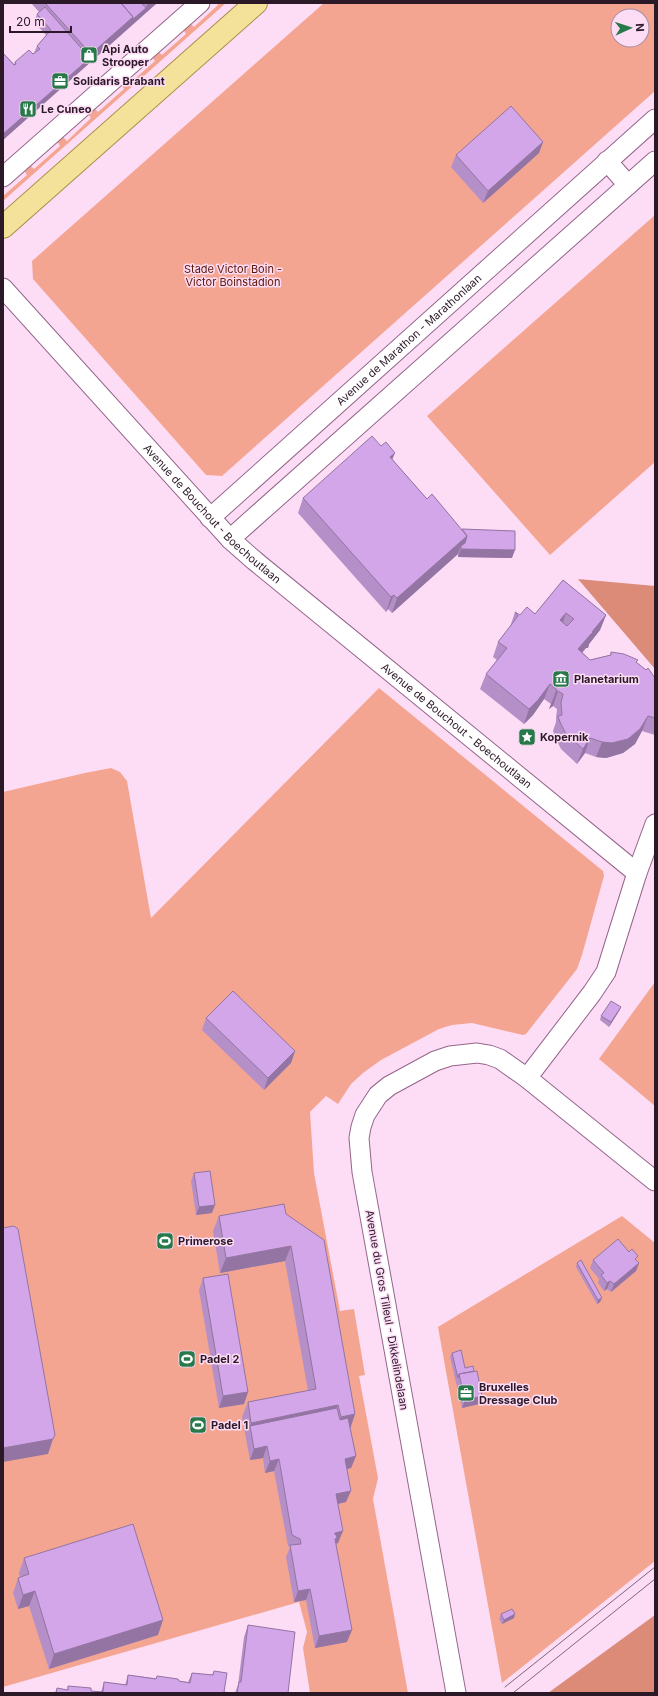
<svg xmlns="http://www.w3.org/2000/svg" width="658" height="1696" font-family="Inter,sans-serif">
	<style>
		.green { fill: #f4a591; fill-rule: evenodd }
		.forest { fill: #db8b78 }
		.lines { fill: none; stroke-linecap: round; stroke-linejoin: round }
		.minor-casing { stroke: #95658b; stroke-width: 21 }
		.primary-casing { stroke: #a98e46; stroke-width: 24 }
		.minor { stroke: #fff; stroke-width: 19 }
		.primary { stroke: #f4e19a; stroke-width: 22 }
		.tram { stroke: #7f6679; stroke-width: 1 }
		.wall { fill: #b58fc8 }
		.shaded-wall { fill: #9374a2 }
		.building { fill: #d2a6e8; stroke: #9374a2; fill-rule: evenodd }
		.labels { text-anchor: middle; stroke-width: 3; stroke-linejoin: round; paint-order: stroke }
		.poi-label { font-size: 11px; font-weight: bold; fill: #2c1928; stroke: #fdddf6; text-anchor: start }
		.park-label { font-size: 11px; fill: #5d1606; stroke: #fdddf6 }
		.street-label { font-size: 11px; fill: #2c1928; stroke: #fdddf6 }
	</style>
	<rect width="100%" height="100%" fill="#fdddf6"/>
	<path class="green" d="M217,3H226L3,201V196L27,175L24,170L30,165L34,169L60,146L57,141L62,136L67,141L91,118L88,114L94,108L98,112L124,89L121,84L126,79L130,83L155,61L152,57L158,51L162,55L186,34L183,29L190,23L194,27L218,5Z
		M324,3H655V91L222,476L206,475L33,279L32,261ZM618,16H642V40H618Z
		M655,215V462L550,555L427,416Z
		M379,688L603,871L604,876L582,955L577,969L526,1034L523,1035L472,1023L452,1025L439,1029L381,1060L363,1073L351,1084L338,1104L326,1096L310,1112L314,1173L340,1311L354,1309L365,1375L359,1376L378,1478L373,1499L408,1693H310L303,1648L307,1632L299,1602L3,1687V792L85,773L111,768L120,772L127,781L151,918Z
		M655,982V1106L599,1059Z
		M622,1216L655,1243V1561L502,1683L438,1327Z"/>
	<path class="forest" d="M578,579L655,586V669Z
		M655,1615V1693H548Z"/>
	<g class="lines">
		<defs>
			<g id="minor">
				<path d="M607,161L628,185"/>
				<path d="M3,177L200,3"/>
				<path id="s1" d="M3,288L230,539L255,561L637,873"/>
				<path id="s2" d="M210,518L655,119"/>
				<path d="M230,539L655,161"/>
				<path d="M527,1078L592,993L606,972L637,873L655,824"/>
				<path d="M456,1693L362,1172L359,1138L361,1127L365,1115L378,1095L389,1086L435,1061L450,1056L477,1053L489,1055L500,1059L527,1078L655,1181"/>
			</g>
			<path id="primary" d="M3,227L256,3"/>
		</defs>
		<use href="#minor" class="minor-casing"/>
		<use href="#primary" class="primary-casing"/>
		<use href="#minor" class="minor"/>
		<use href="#primary" class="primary"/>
		<path class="tram" d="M505,1687L655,1567
			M513,1693L655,1579"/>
	</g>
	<path class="wall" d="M31,3H157L3,140V53L14,64L15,62L34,53L37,46L46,35L34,22L37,14L39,12Z
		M543,142L539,153L483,203L451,167L456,155Z
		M392,459L427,499L462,530L512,558L458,557V554L392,613L388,609L386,612L298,513L303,498Z
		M563,580L606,615L600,630L589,644L588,648H586L582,652L590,660L610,655L611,652L637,663L655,678V735L642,731L635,744L623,753L606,758L596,757L585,753L577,764L561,749L555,737L553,731L556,722V718L557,709L553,706L549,709L551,704L544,699L533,715L524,724L480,689L486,674L497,660L493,657L498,642L510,627L515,612L520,615L535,614Z
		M621,1007L619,1011L609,1027L600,1020L601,1016Z
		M206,1018L295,1051L291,1063L264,1090L202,1030Z
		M194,1173L212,1213L196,1215L191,1181Z
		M286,1214L355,1414L350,1429L356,1456L351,1468L347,1469L346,1502L338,1504V1543L336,1544L347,1642L315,1648L306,1600L294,1602L286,1557L290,1547L288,1546L274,1471L265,1473L263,1458L250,1460L242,1417L248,1402L308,1391L285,1261L220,1273L213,1231L219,1216Z
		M593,1260L637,1261L639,1263L636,1271L611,1292L607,1289L604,1291L598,1283L599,1279L590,1268Z
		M577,1263L600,1302L597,1304L576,1267Z
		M203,1278L248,1392L244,1404L219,1408L199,1290Z
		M452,1353L465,1368L479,1404L462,1408L450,1357Z
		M24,1558L158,1635L49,1669L29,1606L18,1609L13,1593L18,1578L20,1577L19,1573Z
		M501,1614L514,1618L502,1624L499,1619Z
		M248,1625L288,1693H235L238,1685L244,1637Z
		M214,1671L224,1692L230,1693H55L57,1688L67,1690L68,1686L91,1691L101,1692L104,1682L125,1685L128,1675L188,1682L192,1673L212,1675Z"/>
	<path class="shaded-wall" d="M149,3H157L3,140V134L90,58L91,54L133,17L146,8L147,5Z
		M543,142L539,153L483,203L488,191Z
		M395,453L389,467L390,457Z
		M467,536L515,550L512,558L458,557L461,549V546L458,554L392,613L397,598Z
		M394,595L388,609L386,612L391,597Z
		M566,613L561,628L560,620Z
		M606,615L600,630L589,644L588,648H586L573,664L578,649Z
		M550,684L544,699L533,715L524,724L529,709Z
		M558,691L553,706L549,709L555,694Z
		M648,716L642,731L635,744L623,753L606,758L596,757L602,742Z
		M590,738L585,753L577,764L583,749Z
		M621,1007L619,1011L609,1027L611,1022Z
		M295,1051L291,1063L264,1090L268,1078Z
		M215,1205L212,1213L196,1215L199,1207Z
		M291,1246L285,1261L220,1273L226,1258Z
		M639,1263L636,1271L611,1292L614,1284Z
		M610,1281L607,1289L604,1291L607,1283Z
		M602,1298L600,1302L597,1304L598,1300Z
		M248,1392L244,1404L219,1408L223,1396Z
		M482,1396L479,1404L462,1408L465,1400Z
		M338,1405L333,1420L250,1426L251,1423Z
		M355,1414L350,1429L335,1432L341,1417Z
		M53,1439L48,1454L3,1462V1448Z
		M267,1446L263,1458L250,1460L254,1449Z
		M356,1456L351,1468L341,1470L345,1459Z
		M279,1459L274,1471L265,1473L270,1461Z
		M351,1491L346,1502L332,1505L336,1494Z
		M343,1531L338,1543L335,1544V1533Z
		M310,1589L306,1600L294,1602L298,1591Z
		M35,1591L29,1606L18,1609L23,1595Z
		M515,1614L514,1618L502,1624L504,1620Z
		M163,1620L158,1635L49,1669L54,1654Z
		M352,1630L347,1642L315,1648L319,1636Z"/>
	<path class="building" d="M45,3H121L133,17L91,54Z
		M121,3H141L146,8L132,20L133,17Z
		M45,7L90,58L3,134V53L14,65L16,64L15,62L29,50L33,54L40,49L37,46L51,30L37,14Z
		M511,106L543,142L488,191L456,155Z
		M372,436L381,446L386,442L395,453L390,457L427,499L432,494L467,536L397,598L394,595L391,597L303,498Z
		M462,529L515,531V550L461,549V546L465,543L467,536Z
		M563,580L606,615L592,632L593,633L591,634L578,649L590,660L611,655V652L624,654L638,660L636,662L646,670L648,668L655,678V718L648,716L640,729L628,739L612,743L602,742L590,738L583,749L566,734L560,722L558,716L562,715L561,703L563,694L558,691L555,694L557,690L550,684L538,700L529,709L486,674L507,648L498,642L518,616L515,612L520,615L527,607L535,614ZM566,613L574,619L567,626L560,620Z
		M233,991L295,1051L268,1078L206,1018Z
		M611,1001L621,1007L611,1022L601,1016Z
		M210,1171L215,1205L199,1207L194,1173Z
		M284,1204L286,1214L324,1240L355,1414L341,1417L338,1405L251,1423L248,1402L316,1389L291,1246L226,1258L219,1216Z
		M14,1226L18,1229L55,1435L53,1439L3,1448V1228Z
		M618,1239L629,1252L632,1249L638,1256L635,1259L639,1263L614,1284L610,1281L607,1283L601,1275L604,1273L593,1260Z
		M581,1260L602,1298L598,1300L577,1263Z
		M228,1274L248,1392L223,1396L203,1278Z
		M461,1350L465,1368L473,1366L474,1371L459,1374L458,1378L452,1353Z
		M477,1371L482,1396L465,1400L459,1374Z
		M337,1408L340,1420L348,1418L356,1456L345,1459L351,1491L336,1494L343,1531L335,1533V1535L336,1534L337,1538L335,1539L352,1630L319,1636L310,1589L298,1591L290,1545L301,1544L300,1539L292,1535L279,1459L270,1461L267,1446L254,1449L250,1426Z
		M133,1524L163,1620L54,1654L35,1591L23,1595L18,1578L29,1574L24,1558Z
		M512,1609L515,1614L504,1620L501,1614Z
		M248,1625L295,1632L288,1693H237L239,1682H241Z
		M214,1671L227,1673L224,1692L230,1693H56L57,1688L68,1690V1686L91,1688V1691L103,1692L104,1682L127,1685L128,1675L156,1679L157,1676L178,1679L179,1681L190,1683L192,1673L213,1675Z"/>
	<defs>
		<symbol id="shop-square" viewBox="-11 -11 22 22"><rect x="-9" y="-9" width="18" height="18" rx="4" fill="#28794a" stroke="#fdddf6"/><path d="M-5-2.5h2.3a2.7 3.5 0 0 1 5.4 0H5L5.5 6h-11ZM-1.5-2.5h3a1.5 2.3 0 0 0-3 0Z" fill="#fff"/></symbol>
		<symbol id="office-square" viewBox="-11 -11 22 22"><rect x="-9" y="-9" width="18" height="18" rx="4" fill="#28794a" stroke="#fdddf6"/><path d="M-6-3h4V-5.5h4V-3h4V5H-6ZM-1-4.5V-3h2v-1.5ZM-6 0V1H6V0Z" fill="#fff"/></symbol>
		<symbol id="restaurant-square" viewBox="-11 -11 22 22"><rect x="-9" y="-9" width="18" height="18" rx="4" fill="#28794a" stroke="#fdddf6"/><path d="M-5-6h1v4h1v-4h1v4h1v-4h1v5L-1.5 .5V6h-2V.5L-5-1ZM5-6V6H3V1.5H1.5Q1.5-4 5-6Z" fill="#fff"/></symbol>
		<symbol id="museum-square" viewBox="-11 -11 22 22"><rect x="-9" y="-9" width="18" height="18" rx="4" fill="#28794a" stroke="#fdddf6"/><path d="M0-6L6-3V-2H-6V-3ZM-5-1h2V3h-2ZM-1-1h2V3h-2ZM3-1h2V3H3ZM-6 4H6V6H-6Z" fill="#fff"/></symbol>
		<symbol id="sight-square" viewBox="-11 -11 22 22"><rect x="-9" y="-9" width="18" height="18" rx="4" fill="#28794a" stroke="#fdddf6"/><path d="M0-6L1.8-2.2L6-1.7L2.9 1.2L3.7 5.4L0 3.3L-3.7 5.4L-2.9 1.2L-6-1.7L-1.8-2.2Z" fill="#fff"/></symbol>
		<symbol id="stadium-square" viewBox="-11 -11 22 22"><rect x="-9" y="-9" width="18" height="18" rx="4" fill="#28794a" stroke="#fdddf6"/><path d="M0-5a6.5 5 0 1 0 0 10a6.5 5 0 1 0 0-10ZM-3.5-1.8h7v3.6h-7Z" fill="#fff"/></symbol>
	</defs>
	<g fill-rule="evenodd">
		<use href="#shop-square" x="79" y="45" width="20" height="20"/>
		<use href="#office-square" x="50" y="71" width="20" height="20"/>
		<use href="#restaurant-square" x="18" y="99" width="20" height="20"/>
		<use href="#museum-square" x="551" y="669" width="20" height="20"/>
		<use href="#sight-square" x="517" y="727" width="20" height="20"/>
		<use href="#stadium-square" x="155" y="1231" width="20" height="20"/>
		<use href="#stadium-square" x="177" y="1349" width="20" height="20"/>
		<use href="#office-square" x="456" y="1383" width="20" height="20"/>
		<use href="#stadium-square" x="188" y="1415" width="20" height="20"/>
	</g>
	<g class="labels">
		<g class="poi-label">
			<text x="102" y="53">Api Auto<tspan x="102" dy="13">Strooper</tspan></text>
			<text x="73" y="85">Solidaris Brabant</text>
			<text x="41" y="113">Le Cuneo</text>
			<text x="574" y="683">Planetarium</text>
			<text x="540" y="741">Kopernik</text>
			<text x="178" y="1245">Primerose</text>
			<text x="200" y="1363">Padel 2</text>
			<text x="479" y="1391">Bruxelles<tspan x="479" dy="13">Dressage Club</tspan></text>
			<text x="211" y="1429">Padel 1</text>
		</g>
		<g class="park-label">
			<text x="233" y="273">Stade Victor Boin -<tspan x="233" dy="13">Victor Boinstadion</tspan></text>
		</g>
		<g class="street-label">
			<text dy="4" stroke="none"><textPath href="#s2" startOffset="267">Avenue de Marathon - Marathonlaan</textPath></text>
			<text dy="4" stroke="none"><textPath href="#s1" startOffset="308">Avenue de Bouchout - Boechoutlaan</textPath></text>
			<text dy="4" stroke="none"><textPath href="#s1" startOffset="632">Avenue de Bouchout - Boechoutlaan</textPath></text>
			<text transform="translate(387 1310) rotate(80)" y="4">Avenue du Gros Tilleul - Dikkelindelaan</text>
		</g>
	</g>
	<rect width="658" height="1696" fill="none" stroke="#2c1928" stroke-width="8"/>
	<g transform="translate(630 28) rotate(87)"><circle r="19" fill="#fdddf6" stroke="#a98fa4"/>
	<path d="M0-3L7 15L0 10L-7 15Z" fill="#28794a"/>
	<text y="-6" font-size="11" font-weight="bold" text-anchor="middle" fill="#2c1928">N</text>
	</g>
	<path d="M10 26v6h61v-6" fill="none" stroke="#2c1928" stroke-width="2"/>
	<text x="16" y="26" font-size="12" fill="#2c1928" stroke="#fdddf6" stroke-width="3" paint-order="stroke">20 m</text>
</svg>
